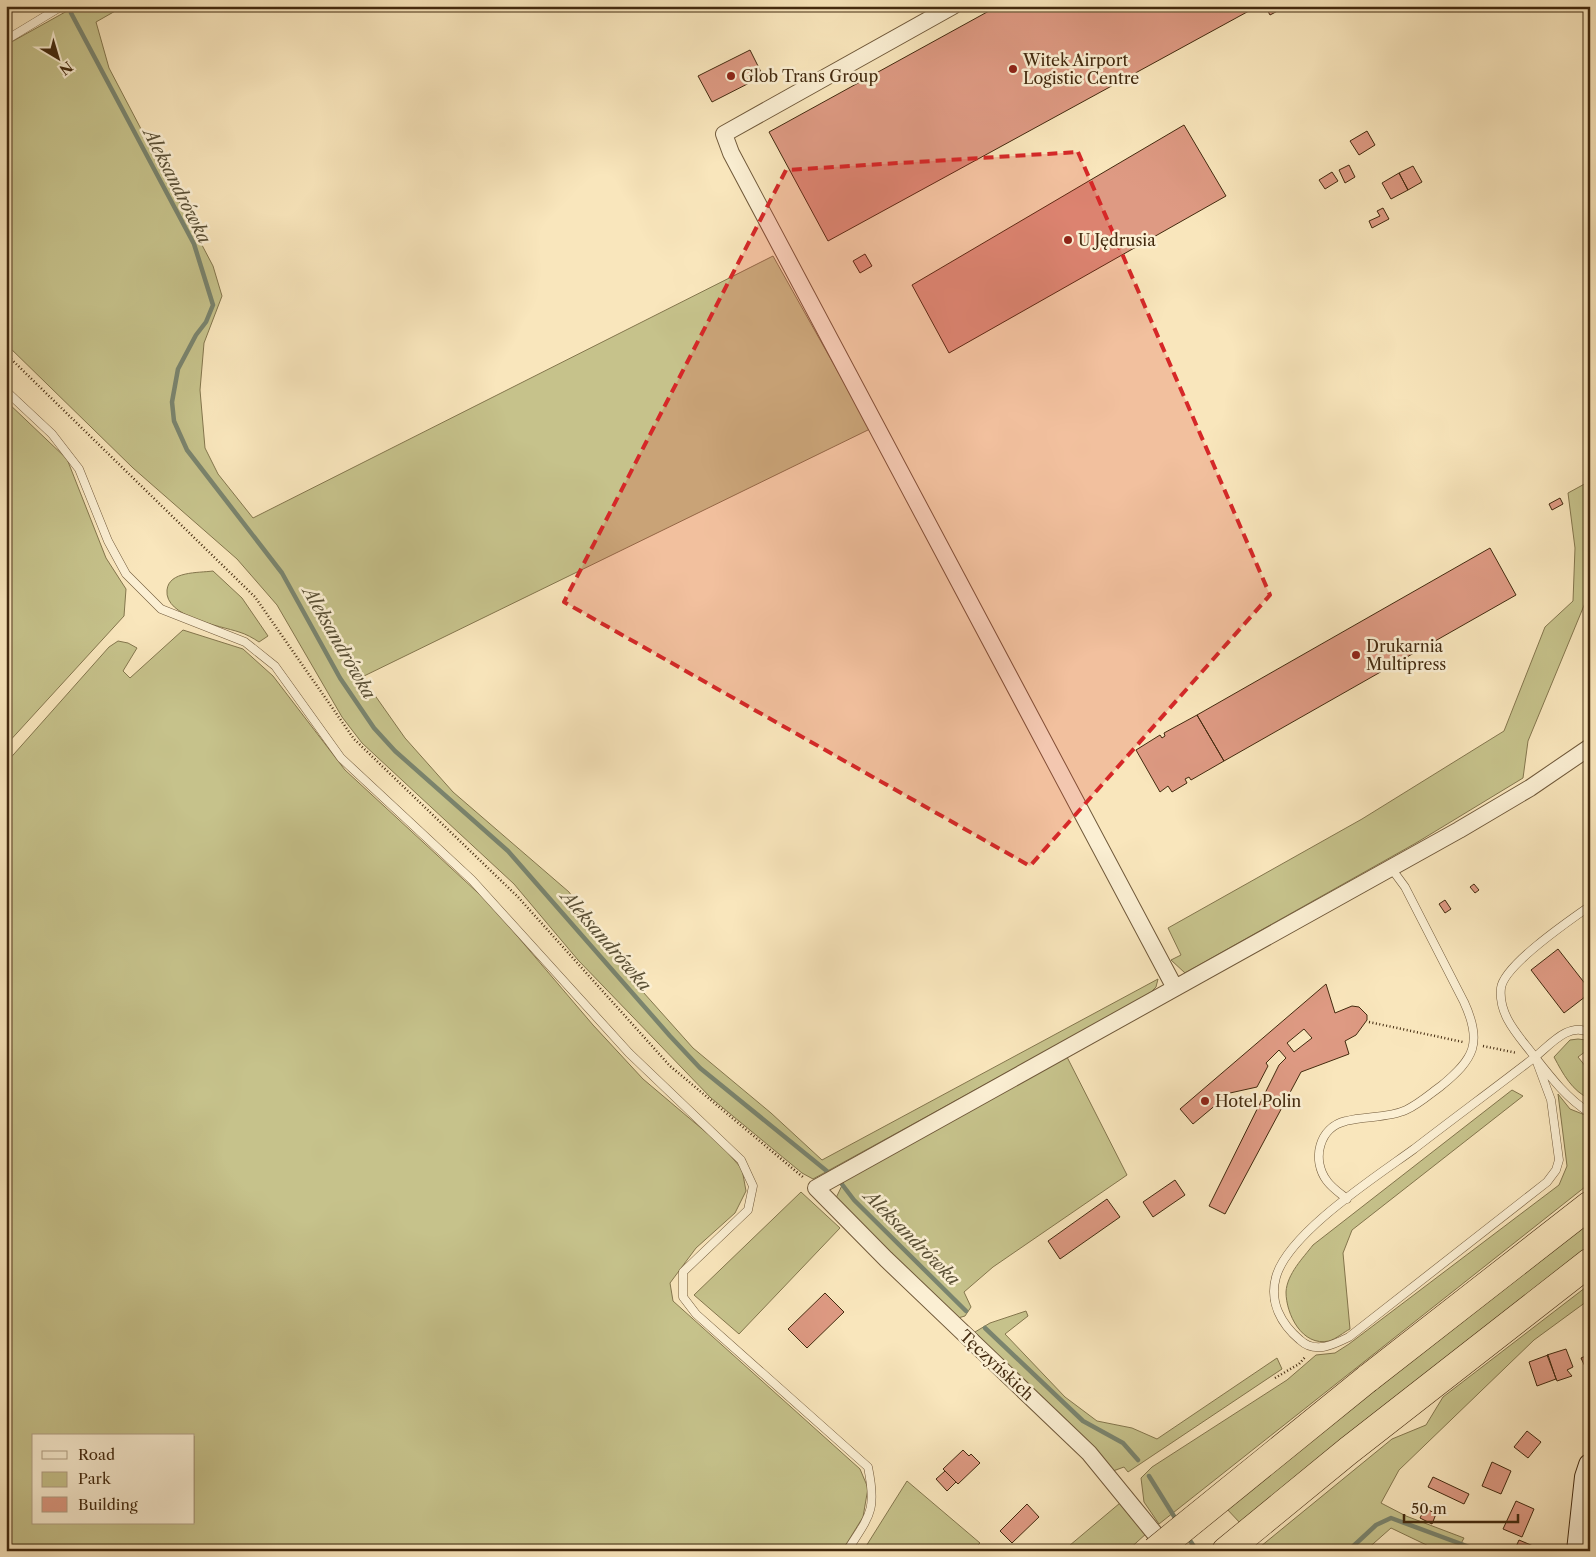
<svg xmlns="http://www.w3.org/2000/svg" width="1596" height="1557" font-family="'Libre Caslon Text',serif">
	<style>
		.green { fill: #c6c28b; stroke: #84764d; fill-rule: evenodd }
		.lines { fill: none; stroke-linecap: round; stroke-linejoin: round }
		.stream { stroke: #7a846e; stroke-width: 4.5 }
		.building { fill: #de9a83; stroke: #432a0f; fill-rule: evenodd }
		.lane-casing { stroke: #70593a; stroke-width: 9 }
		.street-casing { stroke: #70593a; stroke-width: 18 }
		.secondary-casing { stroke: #432a0f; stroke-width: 24 }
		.highway-casing { stroke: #432a0f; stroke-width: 29 }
		.path { stroke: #432a0f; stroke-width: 2.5; stroke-dasharray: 1 2.5; stroke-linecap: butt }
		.lane { stroke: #fbefd3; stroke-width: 8 }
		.street { stroke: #fbefd3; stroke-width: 16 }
		.secondary { stroke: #fbefd3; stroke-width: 22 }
		.highway { stroke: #f9e6bc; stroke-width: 28 }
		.highway-bridge-casing { stroke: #432a0f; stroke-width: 29; stroke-linecap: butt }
		.highway-bridge { stroke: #f9e6bc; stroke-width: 28 }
		.marked { fill: #d62828; fill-opacity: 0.2; stroke: #d62828; stroke-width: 4; stroke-dasharray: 10 6; stroke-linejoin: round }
		.poi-dot { fill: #8f2418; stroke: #fbefd3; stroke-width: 2 }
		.labels { text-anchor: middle; stroke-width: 5; stroke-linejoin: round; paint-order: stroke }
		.poi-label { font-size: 16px; fill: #432a0f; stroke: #fbefd3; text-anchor: start }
		.street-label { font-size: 16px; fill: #432a0f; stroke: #fbefd3 }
		.water-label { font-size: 18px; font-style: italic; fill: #5a5036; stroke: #fbefd3 }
	</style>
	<rect width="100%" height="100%" fill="#f9e6bc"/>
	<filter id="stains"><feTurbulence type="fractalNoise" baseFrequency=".004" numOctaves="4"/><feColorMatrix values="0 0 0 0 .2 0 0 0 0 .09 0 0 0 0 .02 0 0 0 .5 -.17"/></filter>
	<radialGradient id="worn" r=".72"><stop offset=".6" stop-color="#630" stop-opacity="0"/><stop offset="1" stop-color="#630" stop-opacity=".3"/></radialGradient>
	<path class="green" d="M76,6H124L96,22L109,68L213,266L222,296L204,343L200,390L205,448L218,474L253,518L773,256L870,429L362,677L405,738L453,792L569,892L635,983L693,1048L771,1113L822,1160L1158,979L1156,987L1148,995L813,1179L802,1173L711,1098L578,960L514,884L362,743L342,717L277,605L237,559L133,468L6,344V45Z
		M6,401L67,459L106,558L126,589L124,616L6,745Z
		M1590,481V591L1528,741L1523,778L1416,843L1185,973L1171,960L1181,955L1168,928L1362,819L1504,731L1545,627L1573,601L1575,548L1568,493Z
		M213,571L242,598L268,636L259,642C253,638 246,634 239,632C221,626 164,617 167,590C169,571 198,573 213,571Z
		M183,630L243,649L273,676L345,770L490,904L593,1025L643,1079L721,1145L742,1169L746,1191L735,1213L696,1248L670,1283L673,1301L860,1469L868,1488L863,1517L842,1551H6V763L109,647L118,641L128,643L137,648L123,671L130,678ZM34,1436H194V1523H34Z
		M1578,1039L1586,1040L1590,1044V1048L1578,1057L1590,1072V1099C1572,1091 1563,1074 1554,1057L1570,1040Z
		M1067,1057L1127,1175L993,1267L964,1292L971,1307L965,1316L958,1318L836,1198L846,1177Z
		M1512,1090L1523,1096L1352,1230L1343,1253L1350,1329C1344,1332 1336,1339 1329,1341C1302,1347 1286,1314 1286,1292C1287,1274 1303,1258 1313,1245Z
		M1558,1094L1570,1109L1590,1117V1183L1159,1524L1144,1502L1141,1478L1152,1467L1287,1380L1316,1355L1335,1353L1349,1344L1559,1185L1567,1166Z
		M801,1192L840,1228L739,1334L694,1295Z
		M1590,1221V1249L1241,1524L1225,1507Z
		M1590,1284V1299L1534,1340L1399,1470L1381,1503L1406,1516L1464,1538L1457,1551H1439L1391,1528L1365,1551H1255L1392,1439L1426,1425L1443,1397Z
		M1026,1311L1028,1316L1005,1334L1065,1397L1097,1421L1132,1428L1157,1439L1277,1358L1282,1369L1128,1472L1124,1467L1113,1471L975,1332L990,1323Z
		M907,1481L980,1543L972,1551H863Z
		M1120,1503L1147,1533L1127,1551H1063Z"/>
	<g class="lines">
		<path class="stream" d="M71,13L194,244L213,305L206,322L196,335L178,369L172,402L174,421L187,450L282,573L340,678L374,728L395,751L508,851L670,1036L700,1068L828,1172
			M841,1183L854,1200L966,1311
			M985,1328L1083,1421L1123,1443L1138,1460
			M1149,1476L1177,1521
			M1187,1536L1197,1551
			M1348,1551L1376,1525L1391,1518L1480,1551"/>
	</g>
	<path class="building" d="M998,6H1258L828,241L769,132Z
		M1265,6H1287L1270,15Z
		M750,50L763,76L712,102L698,76Z
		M1184,125L1226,196L949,353L912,285Z
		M1367,131L1375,145L1359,155L1350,141Z
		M1349,165L1355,177L1345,183L1339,170Z
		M1413,166L1422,182L1408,190L1399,173Z
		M1332,172L1338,181L1325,189L1319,180Z
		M1399,173L1408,190L1391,199L1382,183Z
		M1383,208L1389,219L1372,228L1369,221L1380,216L1377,211Z
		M865,254L872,266L860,273L853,261Z
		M1560,498L1563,504L1552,510L1549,504Z
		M1490,548L1516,595L1224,761L1197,715Z
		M1197,715L1224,761L1191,780L1189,777L1185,779L1187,783L1172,792L1168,786L1160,792L1136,750L1160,735L1162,738L1165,736L1164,733Z
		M1474,884L1479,890L1475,893L1470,887Z
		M1445,900L1451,909L1445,913L1439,904Z
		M1558,949L1590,990V993L1564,1013L1531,970Z
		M1326,984L1335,1013L1352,1006L1359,1007L1367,1015V1020L1356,1035L1345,1041L1349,1054L1301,1072L1225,1214L1209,1206L1279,1065L1286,1058L1279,1050L1266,1063L1268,1066L1257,1087L1230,1093L1193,1124L1180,1109ZM1304,1029L1312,1038L1294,1052L1287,1043Z
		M1175,1180L1185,1195L1153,1217L1143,1202Z
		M1107,1199L1120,1217L1060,1259L1048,1241Z
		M825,1293L844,1312L807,1348L788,1329Z
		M1566,1349L1573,1367L1567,1370L1572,1376L1557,1381L1547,1355Z
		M1590,1354V1377L1581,1358Z
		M1548,1355L1556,1379L1537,1386L1529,1362Z
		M1527,1431L1541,1442L1528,1458L1514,1447Z
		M963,1450L969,1456L971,1454L980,1463L958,1484L943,1469Z
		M1492,1462L1511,1471L1501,1494L1482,1486Z
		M945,1471L956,1482L947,1491L936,1479Z
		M1433,1477L1469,1494L1464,1504L1428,1487Z
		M1516,1501L1534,1509L1522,1537L1503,1529Z
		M1027,1504L1039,1517L1012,1543L1000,1531Z
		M1425,1508L1436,1514L1432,1524L1420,1518Z
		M1519,1540L1545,1551H1514Z"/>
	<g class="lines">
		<defs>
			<path id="lane" d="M6,40L62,6
				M6,391L52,434L79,469L108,541L126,574L161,609L245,642L275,666L341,758L472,880L629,1053L741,1160L753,1186L748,1210L683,1272V1297L696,1314L868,1467C877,1511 870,1515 847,1551
				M1590,906C1570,920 1504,965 1501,988C1498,1014 1517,1034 1531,1052C1549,1075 1566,1098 1590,1113
				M1535,1057L1551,1100L1559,1160L1556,1170L1547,1182L1349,1337C1333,1345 1315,1354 1300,1340C1281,1324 1269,1302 1276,1277C1288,1233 1377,1176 1414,1149C1454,1118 1495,1088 1535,1057Z
				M1535,1057C1550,1045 1569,1021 1590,1033
				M1347,1199C1341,1194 1332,1188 1327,1181C1311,1160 1319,1127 1346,1121C1365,1116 1389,1118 1406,1110C1419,1104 1430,1094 1441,1086C1474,1059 1483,1043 1464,1002L1405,887L1391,868"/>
			<path id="street" d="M953,6L724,134L731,153L1175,988
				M1169,1551L1089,1453L886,1259L816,1188L1459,830L1530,788L1590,747"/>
			<path id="secondary" d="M1578,1551L1586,1477L1590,1465"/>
			<path id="highway" d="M1367,1379L1590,1205
				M1226,1551L1348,1451L1590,1262"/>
		</defs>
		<use href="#lane" class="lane-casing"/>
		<use href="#street" class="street-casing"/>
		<use href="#secondary" class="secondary-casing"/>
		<use href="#highway" class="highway-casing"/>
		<path class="path" d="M6,354L255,597L354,739L518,897L670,1066L804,1178
			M1369,1022L1463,1042
			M1483,1046L1517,1053
			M1275,1378L1299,1364L1306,1356"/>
		<use href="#lane" class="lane"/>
		<use href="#street" class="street"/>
		<use href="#secondary" class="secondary"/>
		<use href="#highway" class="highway"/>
		<defs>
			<path id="highway-bridge" d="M1155,1551L1367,1379"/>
		</defs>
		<use href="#highway-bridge" class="highway-bridge-casing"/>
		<use href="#highway-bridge" class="highway-bridge"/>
	</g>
	<path class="marked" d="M1078,152L1270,595L1030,866L564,602L786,170Z"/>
	<g class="poi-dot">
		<circle cx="1013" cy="69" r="5"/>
		<circle cx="731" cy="76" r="5"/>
		<circle cx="1068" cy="240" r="5"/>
		<circle cx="1356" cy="655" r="5"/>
		<circle cx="1205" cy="1101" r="5"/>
	</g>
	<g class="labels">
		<g class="poi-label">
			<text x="1023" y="66">Witek Airport<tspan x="1023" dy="18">Logistic Centre</tspan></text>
			<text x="741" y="82">Glob Trans Group</text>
			<text x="1078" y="246">U Jędrusia</text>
			<text x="1366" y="652">Drukarnia<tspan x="1366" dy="18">Multipress</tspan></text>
			<text x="1215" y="1107">Hotel Polin</text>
		</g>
		<g class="street-label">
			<text transform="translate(997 1365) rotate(43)" y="6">Tęczyńskich</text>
		</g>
		<g class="water-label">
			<text transform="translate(177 186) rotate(63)" y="6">Aleksandrówka</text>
			<text transform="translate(339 643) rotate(60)" y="6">Aleksandrówka</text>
			<text transform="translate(606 941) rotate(49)" y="6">Aleksandrówka</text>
			<text transform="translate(912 1238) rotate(45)" y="6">Aleksandrówka</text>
		</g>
	</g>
	<rect width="1596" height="1557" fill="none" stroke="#f9e6bc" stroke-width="25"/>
	<rect x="8" y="8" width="1581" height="1542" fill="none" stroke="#432a0f" stroke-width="2.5"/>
	<rect x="12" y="12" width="1571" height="1532" fill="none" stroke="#432a0f"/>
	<rect x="32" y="1434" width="162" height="90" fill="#fbefd3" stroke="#b1a085"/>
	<rect x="42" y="1451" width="25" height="8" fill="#fbefd3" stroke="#b1a085"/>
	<text x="78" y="1460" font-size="15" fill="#432a0f">Road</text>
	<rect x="42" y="1472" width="25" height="15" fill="#c6c28b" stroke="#b1a085"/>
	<text x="78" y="1484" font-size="15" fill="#432a0f">Park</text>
	<rect x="42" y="1497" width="25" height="15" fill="#de9a83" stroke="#b1a085"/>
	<text x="78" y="1510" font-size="15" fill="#432a0f">Building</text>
	<g transform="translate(58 58) rotate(142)" stroke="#fbefd3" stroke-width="4" paint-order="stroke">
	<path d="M0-4L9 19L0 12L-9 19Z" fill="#432a0f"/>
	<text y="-8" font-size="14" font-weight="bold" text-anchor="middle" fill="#432a0f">N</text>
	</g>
	<path d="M1404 1514v8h114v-8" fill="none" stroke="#432a0f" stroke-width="2.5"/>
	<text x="1411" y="1514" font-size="15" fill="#432a0f" stroke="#fbefd3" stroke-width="4" paint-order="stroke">50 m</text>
	<rect width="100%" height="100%" filter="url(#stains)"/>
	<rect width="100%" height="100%" fill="url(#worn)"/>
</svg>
